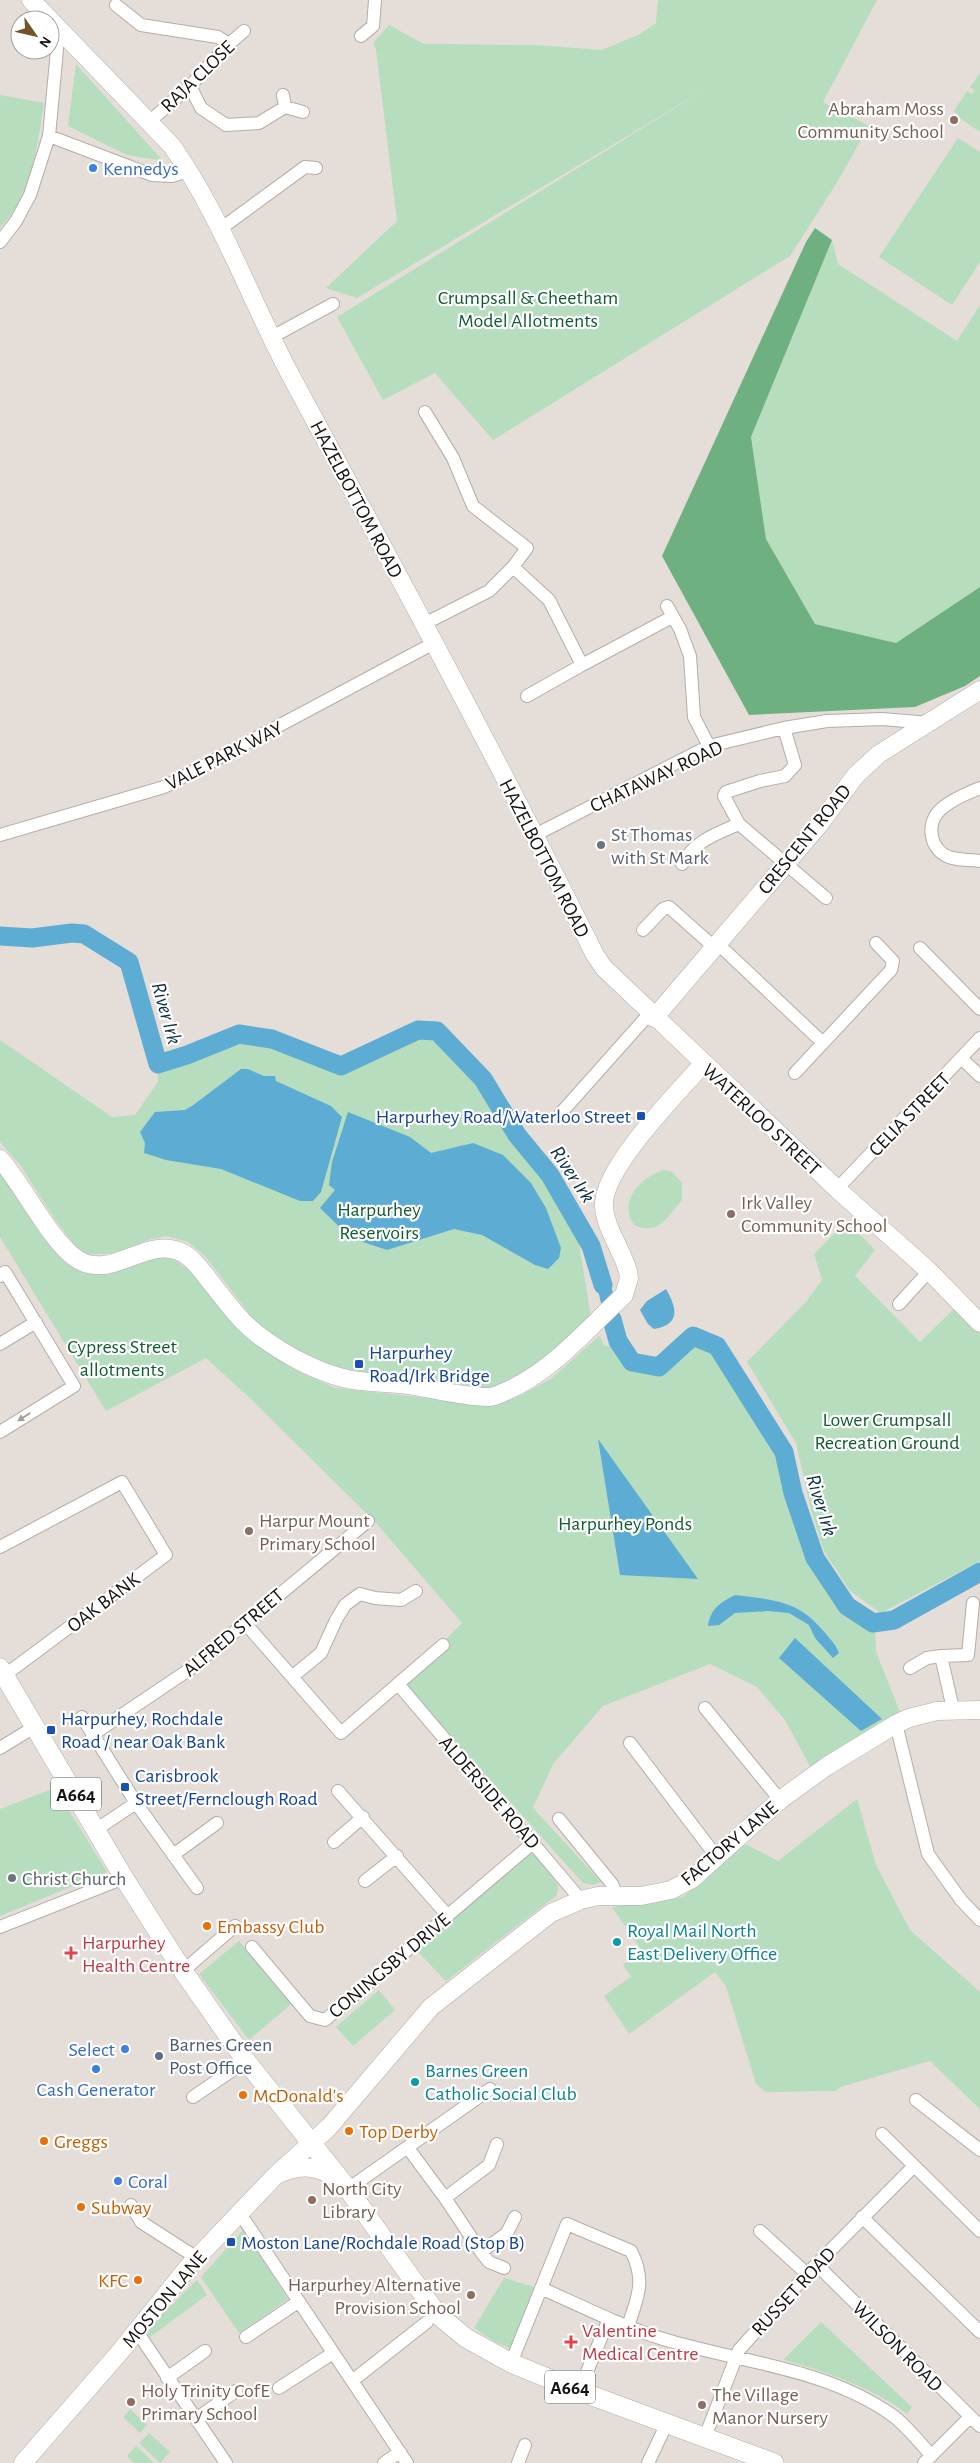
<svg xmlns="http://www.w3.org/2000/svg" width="980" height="2463" font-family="'Alegreya Sans',sans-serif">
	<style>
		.green { fill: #b5ddbe }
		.forest { fill: #6eb080 }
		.water { fill: #5dacd4 }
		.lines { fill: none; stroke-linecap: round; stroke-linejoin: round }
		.river { stroke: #5dacd4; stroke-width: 19 }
		.street-casing { stroke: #b5ada8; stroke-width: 14 }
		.secondary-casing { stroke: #b5ada8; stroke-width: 19 }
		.primary-casing { stroke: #b5ada8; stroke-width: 20 }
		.street { stroke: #fff; stroke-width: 12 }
		.secondary { stroke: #fff; stroke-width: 18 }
		.primary { stroke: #fff; stroke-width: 19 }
		.oneway { fill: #a1a09f }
		.education-dot { fill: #8d6e63; stroke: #fff; stroke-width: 2 }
		.shop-dot { fill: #3f7fe0; stroke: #fff; stroke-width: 2 }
		.worship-dot { fill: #6b7280; stroke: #fff; stroke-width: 2 }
		.transit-dot { fill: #1a4fb4; stroke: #fff; stroke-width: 2 }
		.food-dot { fill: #e8710a; stroke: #fff; stroke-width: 2 }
		.culture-dot { fill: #0f9aa8; stroke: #fff; stroke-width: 2 }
		.health-dot { fill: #e0444e; stroke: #fff; stroke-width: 2 }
		.service-dot { fill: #5c6f8a; stroke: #fff; stroke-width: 2 }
		.labels { text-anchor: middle; stroke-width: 4.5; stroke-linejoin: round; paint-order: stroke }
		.shield { fill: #fff; stroke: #5b5958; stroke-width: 1 }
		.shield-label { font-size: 19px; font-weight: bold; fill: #151210 }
		.street-label { font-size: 20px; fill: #151210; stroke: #fff }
		.education-label { font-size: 20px; fill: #785e54; stroke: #fff; text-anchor: start }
		.shop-label { font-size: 20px; fill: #366cbe; stroke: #fff; text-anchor: start }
		.park-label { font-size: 20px; fill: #115c30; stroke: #fff }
		.worship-label { font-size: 20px; fill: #5b616d; stroke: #fff; text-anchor: start }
		.transit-label { font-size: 20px; fill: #164399; stroke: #fff; text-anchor: start }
		.food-label { font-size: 20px; fill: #c56008; stroke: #fff; text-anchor: start }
		.culture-label { font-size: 20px; fill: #0d838f; stroke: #fff; text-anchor: start }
		.health-label { font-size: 20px; fill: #be3a42; stroke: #fff; text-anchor: start }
		.service-label { font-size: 20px; fill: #4e5e75; stroke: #fff; text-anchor: start }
		.water-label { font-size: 21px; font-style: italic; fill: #0c3042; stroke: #fff }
	</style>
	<rect width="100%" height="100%" fill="#e5ddd8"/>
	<path class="green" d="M658,0H877L823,102L869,126L836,184L790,256L493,440L435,373L383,400L337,317L709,87L357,298L326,288L397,221L376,49L373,43L389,25L424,44L535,45L602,50L640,34L656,23Z
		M76,64L163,161L127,155L68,126Z
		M980,73V132L957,116L958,114L954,111L967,91L972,94L974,90L970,87Z
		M0,95L44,103C39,137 34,172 18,203C14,212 6,220 0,228Z
		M958,138L980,152V262L952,305L879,257Z
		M832,240L838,264L957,341L980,305V587L896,643L815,624L766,539L751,437Z
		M416,1036L436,1038L478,1083L511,1142L548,1180L579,1244L592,1323L532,1370L491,1389L405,1376L347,1375L313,1361L269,1334L254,1320L205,1256L188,1242L167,1236L151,1239L114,1254H86L75,1246L54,1218L21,1166L0,1142V1040L112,1117L135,1115L158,1082V1069L239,1039L268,1043L341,1070Z
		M665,1170L672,1172L682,1183V1200C667,1217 659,1236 634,1225C617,1202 642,1175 665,1170Z
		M0,1171L95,1273H114L142,1259L163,1252L187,1268L259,1345L295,1370L335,1388L455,1401L493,1402L515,1398L551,1379L599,1336L604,1345L650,1358L689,1345L711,1352L779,1453L789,1497L810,1562L842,1610L875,1631L876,1652L900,1712L811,1768L785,1720L757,1687L710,1664L603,1706L553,1764L533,1808L601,1882L593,1885L583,1883L403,1683L462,1623L377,1524L251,1399L206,1358L106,1411L0,1237Z
		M847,1221L875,1250L855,1276L920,1342L955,1308L980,1329V1561L881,1613L850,1591L824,1551L812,1513L796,1443L747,1362L806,1302L822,1280L814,1254Z
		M55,1788L107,1872L0,1916V1809Z
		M857,1799L876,1865L910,1930L980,1992V2109L930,2061L840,2087L836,2091L766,2092L756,2084L726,1986L715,1972L629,2034L604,1996L631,1977L623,1965L642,1951L612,1907L683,1897L740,1846L747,1845L778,1861Z
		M529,1854H536L558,1885L557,1895L446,1981L415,1949Z
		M239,1941L291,2004L249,2040L199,1974Z
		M379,1990L395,2010L353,2046L336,2027Z
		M243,2230L288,2299L239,2333L201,2277Z
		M504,2278L534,2287L510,2348L495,2342L474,2328Z
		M197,2280L207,2295L150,2337L145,2331Z
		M821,2322L912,2407L907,2414C878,2390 820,2369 783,2360Z
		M130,2409L147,2425L140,2433L123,2417Z
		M149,2433L170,2452L160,2463L139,2443Z
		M136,2446L154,2463H134L127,2456Z"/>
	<path class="forest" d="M815,228L832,240L751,437L766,539L815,624L896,643L980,587V676L965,686L915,707L749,715L662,556L806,242Z"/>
	<path class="water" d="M241,1069H248L264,1076H275L276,1081L331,1106L342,1117L321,1192L313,1201H300L221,1169L166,1160L144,1153L145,1143L140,1132L155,1112L185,1110L192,1106Z
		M348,1112L410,1137L431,1153L473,1143L503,1155L531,1183L546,1208L561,1248L559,1258L548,1269L535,1265L482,1235L454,1229L387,1250L351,1238L320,1208L335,1190L329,1185L332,1162Z
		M602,1257L627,1339L614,1346L607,1329L592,1264Z
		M666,1289C677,1308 681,1324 654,1329L648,1324L640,1310L647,1301Z
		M598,1439L698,1579L620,1575Z
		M735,1595C775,1600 799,1600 826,1634C831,1640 836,1645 839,1653L833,1658L815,1638L809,1625L789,1613L768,1611L735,1613L719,1625L708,1626C710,1609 721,1602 735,1595Z
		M795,1638L882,1719L861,1731L779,1658Z"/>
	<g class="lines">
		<path class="river" d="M0,936L32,938L72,933L84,934L129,962L158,1064L187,1055L239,1034L272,1039L341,1066L418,1030L437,1031L483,1079L517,1135L550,1175L591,1246L603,1285
			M612,1319L618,1341L632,1362L659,1367L693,1336L717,1346L784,1452L793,1493L815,1558L847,1606L873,1623L894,1620L980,1572"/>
		<defs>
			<path id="street" d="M116,5L141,25L218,37L229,44
				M361,36L373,26L375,0
				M190,86L201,108L226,125L259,123L285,107L303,112
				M283,95L285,107
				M149,122L190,86L229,44L244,31
				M49,136L152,175L172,176L188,171
				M219,230L305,167L316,168
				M0,242L16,221L30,195L49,136L58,39L64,32
				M270,338L333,304
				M425,412L453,458L473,506L527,548L513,567
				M667,606L680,629L690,656L694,717L709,746
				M424,624L489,591L513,567L549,600L582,665L672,617
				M527,696L582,665
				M784,728L795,765L785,776L760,781L726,792L724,796L739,824L826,898
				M980,788C967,793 949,801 939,811C926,825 930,850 949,857C958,860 970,860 980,861
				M0,835L164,787L434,643
				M535,835L709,746L784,728L827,721L882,719L930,723
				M682,864C695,841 715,834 739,824
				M643,930L663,909L669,907L714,947
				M717,943L823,1043
				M920,948L980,1009
				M961,1058L980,1076
				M795,1073L891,970L893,961L876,943
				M561,1113L650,1013
				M837,1189L980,1038
				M0,1276L5,1272L74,1386L0,1432
				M899,1304L929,1271
				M0,1344L36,1322
				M0,1547L122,1482L166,1555L5,1675
				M245,1623L341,1733L443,1645
				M910,1668L927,1658L941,1656
				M293,1676L321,1653L336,1620L345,1605L360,1594L375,1598L401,1600L416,1591
				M398,1684L581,1900
				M705,1708L780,1800
				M953,1709L941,1656L968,1655L973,1603
				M82,1717L136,1803L197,1888
				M896,1724L928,1854L961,1900L980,1920
				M92,1735L190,1669L368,1521
				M630,1743L716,1856
				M0,1748L36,1726
				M338,1791L448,1916
				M559,1819L612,1884L617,1895
				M97,1829L136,1803
				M334,1842L363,1817
				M173,1855L217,1823
				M365,1881L397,1856
				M0,1927L124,1878
				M252,1947L310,2016L325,2020L534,1842
				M183,1971L235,1926
				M193,2097L246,2061
				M916,2100L980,2150
				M882,2134L980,2231
				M408,2148L445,2198L481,2252L507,2233L515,2217
				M348,2189L490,2089
				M445,2198L489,2165L497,2144
				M131,2205L141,2222L197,2258
				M239,2212L407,2463
				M862,2217L980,2332
				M760,2231L807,2274
				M481,2252L489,2262L504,2268
				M817,2265L980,2426
				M541,2288C581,2306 621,2326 663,2339C738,2362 826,2368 892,2415C906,2425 919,2442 931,2455
				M136,2333L142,2339L226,2463
				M246,2337L298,2302
				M511,2363L567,2224L631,2251C646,2280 638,2297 628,2326
				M167,2378L205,2351
				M352,2381L427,2322
				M279,2388L333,2353
				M579,2391L609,2319
				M196,2419L236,2391
				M705,2437L739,2350L807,2274L914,2166
				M384,2463L400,2452
				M518,2463L525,2445
				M648,2463L667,2423
				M924,2463L970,2417"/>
			<path id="secondary" d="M31,0L172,146C222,217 251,302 292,378C395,569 498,760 595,955L604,968L837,1189L929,1271L980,1323
				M654,1018L818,826L856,775L879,754L980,690
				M0,1159C24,1186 50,1241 77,1259C113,1282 146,1234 183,1253C194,1259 202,1271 209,1280C225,1300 240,1322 261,1337C284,1354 315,1371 343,1378C362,1383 381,1382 400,1384C429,1387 459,1397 488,1397C492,1397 498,1395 502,1393C551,1373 587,1329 624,1295L629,1278L628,1271C622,1250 605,1228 604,1206C602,1168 678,1093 703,1064
				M278,2174C301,2164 320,2165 340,2181
				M23,2463L119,2353L189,2266L274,2177L329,2127L431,2007L551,1913L581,1900L598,1896H641L671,1890L692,1879L780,1800L827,1766L896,1724L909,1718L937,1711L980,1710"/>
			<path id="primary" d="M0,1668L124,1878L183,1971L246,2061L348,2189L437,2314L466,2338L511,2363L579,2391L774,2463"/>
		</defs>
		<use href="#street" class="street-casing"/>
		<use href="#secondary" class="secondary-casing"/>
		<use href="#primary" class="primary-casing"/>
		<use href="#street" class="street"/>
		<use href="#secondary" class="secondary"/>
		<use href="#primary" class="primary"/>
	</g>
	<defs><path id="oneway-solid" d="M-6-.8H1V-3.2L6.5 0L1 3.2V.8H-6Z" transform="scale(1.25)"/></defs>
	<use class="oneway" href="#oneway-solid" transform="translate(24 1417) rotate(148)"/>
	<g class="education-dot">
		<circle cx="954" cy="120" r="5"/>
		<circle cx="731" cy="1214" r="5"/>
		<circle cx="249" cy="1531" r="5"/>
		<circle cx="312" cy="2200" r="5"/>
		<circle cx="471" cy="2295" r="5"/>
		<circle cx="131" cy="2402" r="5"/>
		<circle cx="702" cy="2405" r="5"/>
	</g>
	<g class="shop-dot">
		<circle cx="93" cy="168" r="5"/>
		<circle cx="125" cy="2049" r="5"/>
		<circle cx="96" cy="2069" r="5"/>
		<circle cx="118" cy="2181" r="5"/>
	</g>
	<g class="worship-dot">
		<circle cx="601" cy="845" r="5"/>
		<circle cx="12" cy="1878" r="5"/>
	</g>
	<g class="transit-dot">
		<rect x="636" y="1111" width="10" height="10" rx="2.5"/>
		<rect x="354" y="1359" width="10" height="10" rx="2.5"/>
		<rect x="46" y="1725" width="10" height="10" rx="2.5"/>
		<rect x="120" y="1782" width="10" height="10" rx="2.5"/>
		<rect x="226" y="2237" width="10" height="10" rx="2.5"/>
	</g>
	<g class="food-dot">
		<circle cx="207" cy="1926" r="5"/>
		<circle cx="243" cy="2095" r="5"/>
		<circle cx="349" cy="2131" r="5"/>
		<circle cx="44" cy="2141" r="5"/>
		<circle cx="81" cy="2207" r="5"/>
		<circle cx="138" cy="2280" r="5"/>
	</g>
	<g class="culture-dot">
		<circle cx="617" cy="1942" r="5"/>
		<circle cx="415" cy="2082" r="5"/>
	</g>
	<g class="health-dot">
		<path d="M68.5 1945.5h5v5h5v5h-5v5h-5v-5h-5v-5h5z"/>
		<path d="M568.5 2334.5h5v5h5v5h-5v5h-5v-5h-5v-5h5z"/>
	</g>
	<circle class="service-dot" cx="159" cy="2056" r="5"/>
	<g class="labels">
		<g class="shield">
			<rect x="51" y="1777.5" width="50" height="33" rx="4"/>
			<rect x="545" y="2370.5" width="50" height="33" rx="4"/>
		</g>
		<g class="shield-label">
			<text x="76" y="1801">A664</text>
			<text x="570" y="2394">A664</text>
		</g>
		<g class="street-label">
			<text transform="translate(197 76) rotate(-44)" y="7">RAJA CLOSE</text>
			<text transform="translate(357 499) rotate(62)" y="7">HAZELBOTTOM ROAD</text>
			<text transform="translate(224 755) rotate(-27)" y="7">VALE PARK WAY</text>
			<text transform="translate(656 776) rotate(-25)" y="7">CHATAWAY ROAD</text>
			<text transform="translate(804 839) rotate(-51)" y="7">CRESCENT ROAD</text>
			<text transform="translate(545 858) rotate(63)" y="7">HAZELBOTTOM ROAD</text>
			<text transform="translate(909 1114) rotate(-46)" y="7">CELIA STREET</text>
			<text transform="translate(762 1119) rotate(43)" y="7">WATERLOO STREET</text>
			<text transform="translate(103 1602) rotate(-37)" y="7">OAK BANK</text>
			<text transform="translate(233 1632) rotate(-40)" y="7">ALFRED STREET</text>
			<text transform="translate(490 1792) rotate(49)" y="7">ALDERSIDE ROAD</text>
			<text transform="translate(729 1843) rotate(-40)" y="7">FACTORY LANE</text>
			<text transform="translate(389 1965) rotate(-40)" y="7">CONINGSBY DRIVE</text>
			<text transform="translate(793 2291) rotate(-47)" y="7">RUSSET ROAD</text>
			<text transform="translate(164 2299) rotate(-50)" y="7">MOSTON LANE</text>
			<text transform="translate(898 2346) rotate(45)" y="7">WILSON ROAD</text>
		</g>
		<g class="education-label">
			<text x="944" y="115" text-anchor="end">Abraham Moss<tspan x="944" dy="23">Community School</tspan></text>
			<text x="741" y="1209">Irk Valley<tspan x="741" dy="23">Community School</tspan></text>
			<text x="259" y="1527">Harpur Mount<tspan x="259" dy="23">Primary School</tspan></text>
			<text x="322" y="2195">North City<tspan x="322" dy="23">Library</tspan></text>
			<text x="461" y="2291" text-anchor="end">Harpurhey Alternative<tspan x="461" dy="23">Provision School</tspan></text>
			<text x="141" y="2397">Holy Trinity CofE<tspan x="141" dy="23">Primary School</tspan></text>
			<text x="712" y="2401">The Village<tspan x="712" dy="23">Manor Nursery</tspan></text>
		</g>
		<g class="shop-label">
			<text x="103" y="175">Kennedys</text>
			<text x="115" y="2056" text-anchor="end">Select</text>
			<text x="96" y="2096" text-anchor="middle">Cash Generator</text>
			<text x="128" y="2188">Coral</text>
		</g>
		<g class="park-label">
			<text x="528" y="304">Crumpsall &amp; Cheetham<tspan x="528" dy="23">Model Allotments</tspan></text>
			<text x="379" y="1216">Harpurhey<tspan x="379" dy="23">Reservoirs</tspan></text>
			<text x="122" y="1353">Cypress Street<tspan x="122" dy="23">allotments</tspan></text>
			<text x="887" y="1426">Lower Crumpsall<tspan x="887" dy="23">Recreation Ground</tspan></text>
			<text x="625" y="1530">Harpurhey Ponds</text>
		</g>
		<g class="worship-label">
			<text x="611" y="841">St Thomas<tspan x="611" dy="23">with St Mark</tspan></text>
			<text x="22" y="1885">Christ Church</text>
		</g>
		<g class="transit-label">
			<text x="631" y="1123" text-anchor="end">Harpurhey Road/Waterloo Street</text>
			<text x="369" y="1359">Harpurhey<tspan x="369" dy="23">Road/Irk Bridge</tspan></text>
			<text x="61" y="1725">Harpurhey, Rochdale<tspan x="61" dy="23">Road / near Oak Bank</tspan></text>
			<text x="135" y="1782">Carisbrook<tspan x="135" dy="23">Street/Fernclough Road</tspan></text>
			<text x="241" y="2249">Moston Lane/Rochdale Road (Stop B)</text>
		</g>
		<g class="food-label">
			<text x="217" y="1933">Embassy Club</text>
			<text x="253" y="2102">McDonald's</text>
			<text x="359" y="2138">Top Derby</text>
			<text x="54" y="2148">Greggs</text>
			<text x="91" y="2214">Subway</text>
			<text x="128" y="2287" text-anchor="end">KFC</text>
		</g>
		<g class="culture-label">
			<text x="627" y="1937">Royal Mail North<tspan x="627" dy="23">East Delivery Office</tspan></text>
			<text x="425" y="2077">Barnes Green<tspan x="425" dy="23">Catholic Social Club</tspan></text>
		</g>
		<g class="health-label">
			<text x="82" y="1949">Harpurhey<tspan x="82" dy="23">Health Centre</tspan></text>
			<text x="582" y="2337">Valentine<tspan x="582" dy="23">Medical Centre</tspan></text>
		</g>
		<g class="service-label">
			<text x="169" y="2051">Barnes Green<tspan x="169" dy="23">Post Office</tspan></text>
		</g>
		<g class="water-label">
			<text transform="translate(167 1013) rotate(74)" y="7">River Irk</text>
			<text transform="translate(573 1174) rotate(56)" y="7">River Irk</text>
			<text transform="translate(822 1505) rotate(73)" y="7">River Irk</text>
		</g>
	</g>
	<g transform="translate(35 35) rotate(124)"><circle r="24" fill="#ffffff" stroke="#a1a09f"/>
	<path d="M0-4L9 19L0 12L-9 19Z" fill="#74532a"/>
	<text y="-8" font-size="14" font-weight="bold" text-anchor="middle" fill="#151210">N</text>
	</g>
</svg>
